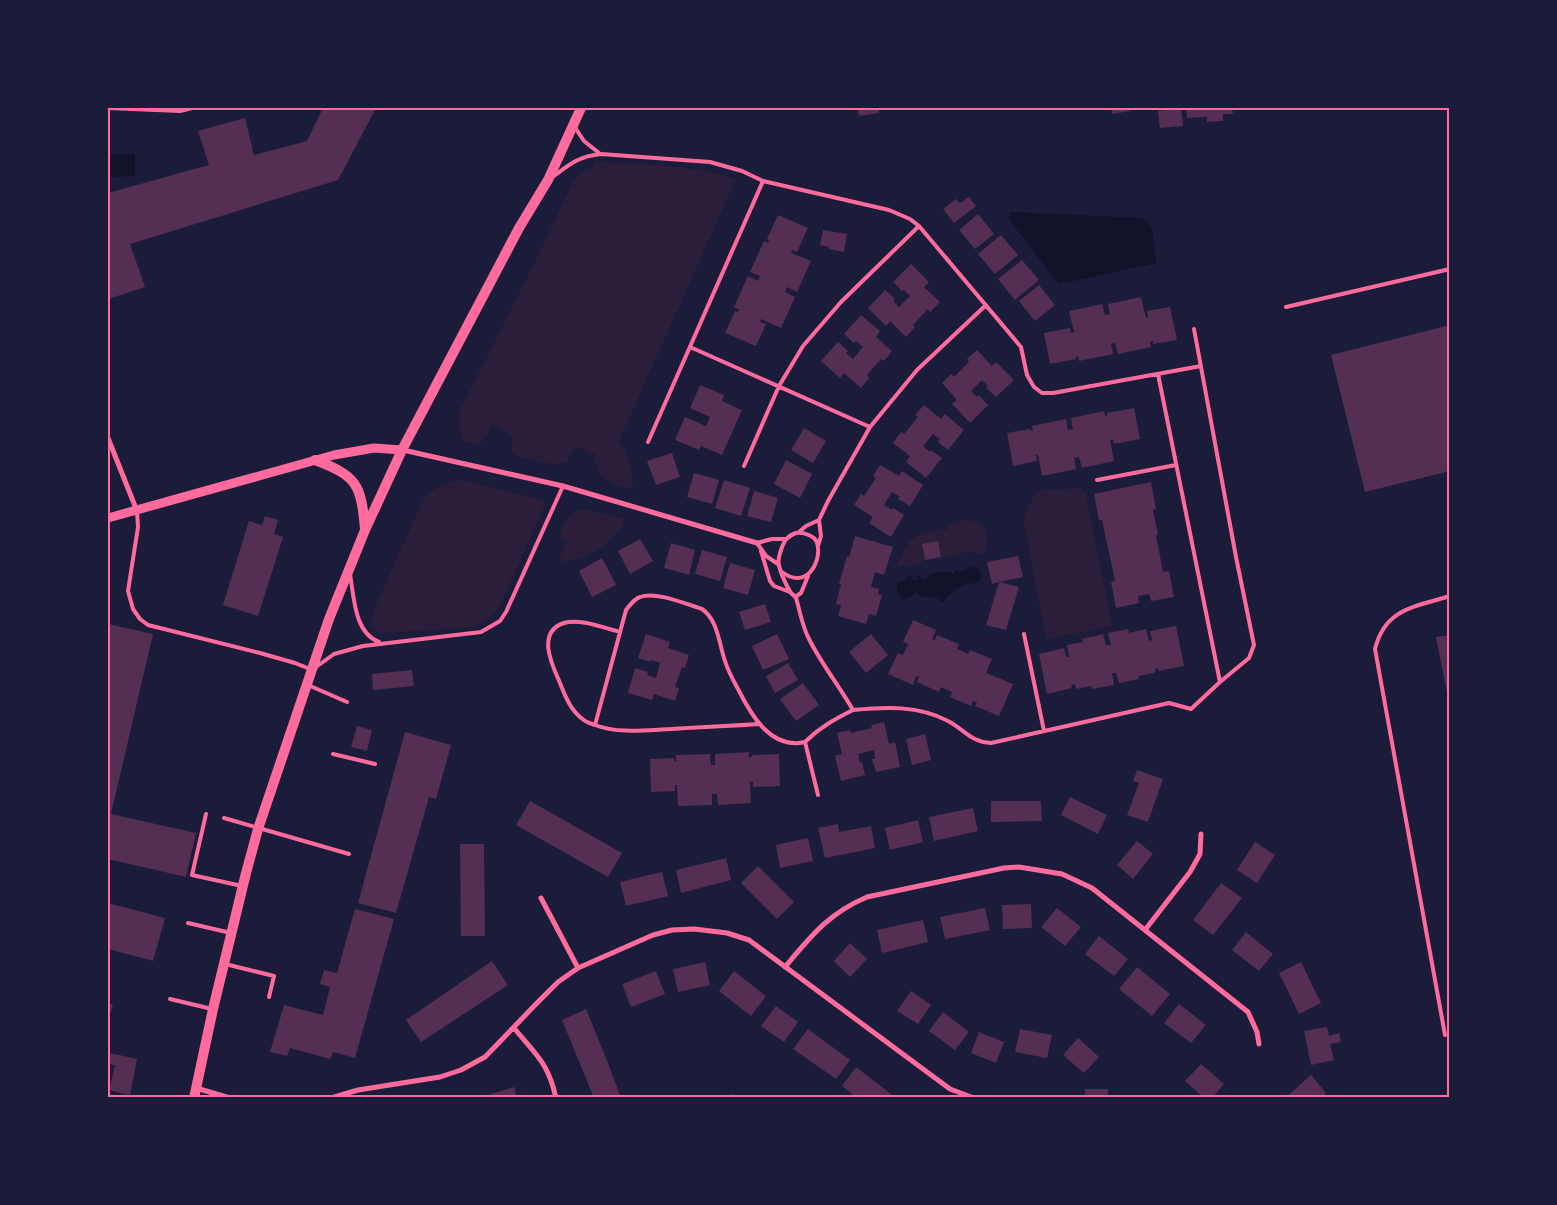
<svg xmlns="http://www.w3.org/2000/svg" width="1557" height="1205" font-family="Literata,serif">
	<style>
		.green { fill: #2a1e3b }
		.water { fill: #12122b }
		.building { fill: #542f53 }
		.lines { fill: none; stroke-linecap: round; stroke-linejoin: round }
		.service { stroke: #ff6b9d; stroke-width: 4 }
		.minor { stroke: #ff6b9d; stroke-width: 5 }
		.tertiary { stroke: #ff6b9d; stroke-width: 9 }
		.secondary { stroke: #ff6b9d; stroke-width: 10 }
		.neatline { fill: none; stroke: #ff6b9d; stroke-width: 2 }
	</style>
	<rect width="100%" height="100%" fill="#1b1b3a"/>
	<path class="green" d="M595,162C643,165 690,164 736,179L619,441C629,457 633,470 633,489C616,484 601,484 596,465L593,463L596,455L575,446L567,462L556,465L517,456L512,453L511,444L513,436L492,425C487,434 483,448 469,443C467,443 464,441 462,439C458,431 460,418 460,410L535,262L570,188C576,176 582,169 595,167Z
		M464,480L528,496L544,502V507L500,606L488,620L474,627L386,633L376,632L371,627L375,607L424,498C435,486 449,482 464,480Z
		M1082,488L1086,493L1112,626L1046,639L1024,523C1025,511 1031,500 1039,490Z
		M583,509L623,519L624,523C610,544 585,563 558,561L567,542L558,538C565,524 566,512 583,509Z
		M965,519C989,523 992,535 983,555L969,551L954,556L925,560L917,565L897,566C908,539 915,530 947,530L950,525Z"/>
	<path class="water" d="M108,154H135V176L108,177Z
		M1011,212L1142,218C1156,226 1154,247 1156,263L1059,284L1008,218Z
		M971,567L977,568C989,585 970,583 961,585V587L957,588L947,597L944,602L939,601L938,598L919,596L918,592L904,600C899,598 896,589 897,583L907,579L909,575L911,576L912,580H917V576L920,575L921,579H922C928,578 932,573 938,572C944,570 949,574 955,573V570H958L959,573Z"/>
	<path class="building" d="M323,108H376L338,180L130,244L145,287L108,299V193L209,165L198,131L245,118L254,155L307,141Z
		M858,108H878L879,113L859,116Z
		M1111,108H1130V111L1112,114Z
		M1181,108L1183,126L1160,128L1158,111Z
		M1186,108H1232L1233,114H1223V121L1207,122V117L1187,118Z
		M969,197L976,206L954,223L943,209L956,199L960,203Z
		M978,214L994,234L975,249L959,230Z
		M778,215L808,228L797,252L792,250L791,253L811,261L797,292L787,287L785,292L795,297L781,328L761,319L760,322L766,324L756,346L725,333L735,311L738,312L739,310L734,307L748,276L758,281L760,276L750,272L764,241L768,243L769,240L767,239Z
		M823,230L847,234L844,252L829,249V247L820,245Z
		M1001,235L1018,255L995,274L978,254Z
		M1022,260L1039,280L1015,300L998,279Z
		M911,264L929,282L924,287L940,302L930,312L928,309L913,325L915,327L906,337L890,321L886,326L868,308L885,290L895,299L893,301L899,307L910,296L904,290L902,291L893,282Z
		M1039,285L1055,305L1035,321L1019,301Z
		M1141,297L1146,318L1148,317L1147,311L1170,307L1177,340L1153,344V341L1150,342L1151,347L1118,354L1115,343L1111,344L1113,354L1079,361L1078,356L1076,357V359L1050,364L1044,333L1070,328L1071,333L1074,332L1069,311L1102,304L1105,315L1110,314L1108,304Z
		M861,315L880,331L876,337L892,351L884,361L881,359L867,375L869,378L861,388L844,373L840,378L821,361L838,342L848,351L846,353L853,359L863,347L856,341L854,343L844,334Z
		M1450,325V471L1365,492L1331,355Z
		M977,350L992,366L996,362L1014,380L996,397L986,388L988,386L982,380L971,391L977,397L979,395L988,405L970,423L952,404L957,400L942,383L951,374L954,377L969,362L967,359Z
		M700,385L724,395L722,401L742,410L722,455L701,446L699,450L675,440L685,417L706,426L710,417L690,408Z
		M924,405L941,419L945,414L964,430L948,450L938,442L940,439L933,434L923,446L930,452L931,450L942,458L926,478L906,462L910,456L893,443L901,432L904,434L918,417L915,415Z
		M1134,408L1140,439L1114,444L1113,440H1110L1114,461L1082,468L1079,457L1074,458L1076,469L1042,476L1038,455H1036L1037,461L1013,466L1007,433L1030,429L1031,431H1033L1032,426L1066,419L1068,430L1073,429L1071,418L1104,411L1105,416L1108,415L1107,413Z
		M804,428L826,441L813,463L791,450Z
		M672,453L680,477L656,485L647,461Z
		M786,460L812,474L800,498L774,484Z
		M880,465L899,476L902,471L923,485L910,506L898,499L900,497L892,492L884,505L892,510L893,508L904,515L891,537L869,523L873,517L854,505L861,494L864,496L876,478L873,476Z
		M694,473L719,480L712,504L687,497Z
		M724,480L750,488L741,516L715,508Z
		M1151,482L1156,509L1153,510L1158,535H1156L1163,572L1169,571L1174,597L1151,601L1149,594L1138,596L1139,603L1116,608L1111,582L1115,581L1102,520H1099L1094,494Z
		M754,491L778,498L771,522L747,516Z
		M265,516L278,520L274,534L283,537L258,616L223,605L249,521L262,525Z
		M855,536L893,547L884,575L875,572L871,587L879,589L878,594L882,595L876,616L869,614L866,624L838,616L841,605L836,604L841,584H839L847,556L849,557Z
		M640,539L653,561L630,574L618,551Z
		M938,541L941,557L925,560L922,544Z
		M671,543L695,550L689,575L664,568Z
		M702,550L727,557L720,581L695,574Z
		M1018,556L1023,577L999,582L1019,587L1006,630L986,625L999,582L992,584L987,562Z
		M602,558L616,585L592,597L579,571Z
		M730,563L755,570L748,595L723,588Z
		M765,604L771,622L745,630L739,612Z
		M913,620L936,630L932,639L935,640L937,635L959,644L957,649L968,654L970,650L992,659L986,673L1013,684L999,716L975,706L977,702L973,701L971,706L950,697L952,692L941,687L939,692L917,682L919,677L916,676L913,685L888,674L898,653L903,655L908,644L903,642Z
		M108,624L153,634L111,814L196,833L186,877L108,859Z
		M1176,626L1184,666L1159,671L1158,668L1155,669V673L1138,676L1139,679L1119,683L1116,673H1112L1114,685L1092,689L1091,686L1076,689L1075,684L1071,685L1072,688L1047,694L1039,654L1064,648L1066,657H1069L1067,645L1083,642L1082,639L1103,634L1106,645H1111L1108,633L1128,629L1129,633L1146,629L1149,641L1152,640L1150,631Z
		M646,634L670,642L668,648L689,655L685,668L682,667L675,687L679,688L675,701L654,694L652,700L628,693L635,668L648,672L647,675L656,678L660,663L651,660V662L638,658Z
		M777,634L789,659L763,670L752,646Z
		M871,634L888,655L866,673L849,652Z
		M1450,635V703H1449L1436,637Z
		M788,663L798,680L775,693L766,676Z
		M412,670L414,686L373,690L372,674Z
		M803,683L819,705L796,721L780,699Z
		M884,722L889,744L895,742L900,767L876,772L872,759H875L874,750L858,754L860,763L862,762L865,775L841,781L835,756L842,754L837,733L850,730L851,733L872,728L871,725Z
		M357,726L372,730L367,751L351,747Z
		M405,732L451,745L436,799L429,797L396,913L358,903Z
		M925,734L931,760L912,765L906,739Z
		M749,752V757H752V755L779,754L780,786L753,787V782H750L751,803L718,805L717,794H712V805L678,806L677,785H675V791L651,792L650,759L674,758V761H676V755L710,754L711,765H715V754Z
		M1137,770L1163,779L1148,822L1127,815L1139,783L1133,781Z
		M1070,797L1107,815L1098,834L1061,815Z
		M530,801L622,853L608,877L516,825Z
		M991,801H1041L1042,821L991,822Z
		M973,808L978,831L934,841L929,817Z
		M918,820L923,842L890,850L885,828Z
		M838,824L839,832L871,826L875,848L825,858L818,828Z
		M808,838L813,861L780,868L776,845Z
		M1137,841L1153,854L1133,879L1117,865Z
		M1255,842L1275,855L1257,883L1237,870Z
		M460,844H484L485,936H461Z
		M726,858L731,880L681,893L676,870Z
		M758,866L794,902L777,919L741,883Z
		M662,872L668,896L626,906L620,882Z
		M1221,883L1242,898L1213,935L1193,920Z
		M108,903L165,918L153,961L108,949Z
		M1031,904L1032,928L1003,929L1002,905Z
		M985,908L990,930L945,939L940,917Z
		M1057,908L1081,927L1065,946L1041,927Z
		M355,909L394,919L355,1058L333,1052L330,1059L290,1048L287,1056L270,1052L284,1005L323,1015L330,987L320,984L324,970L337,973Z
		M923,920L928,942L882,953L877,930Z
		M1246,932L1273,954L1259,971L1232,950Z
		M1099,936L1128,959L1114,976L1085,954Z
		M850,943L867,959L850,977L834,961Z
		M492,961L508,985L421,1042L406,1020Z
		M705,962L710,985L678,992L673,969Z
		M1301,962L1321,1003L1299,1014L1279,973Z
		M1137,967L1170,994L1152,1016L1119,989Z
		M656,971L665,994L631,1007L622,984Z
		M734,971L766,996L751,1016L719,991Z
		M911,991L931,1005L918,1024L897,1011Z
		M108,1003L113,1005L108,1020Z
		M1179,1004L1206,1025L1191,1043L1164,1023Z
		M776,1006L798,1022L784,1042L761,1026Z
		M586,1009L606,1058L621,1098H594L562,1020Z
		M943,1012L969,1032L955,1050L929,1031Z
		M1327,1027L1329,1036L1339,1033L1341,1042L1330,1044L1334,1060L1311,1065L1304,1031Z
		M808,1029L850,1060L836,1079L793,1049Z
		M1020,1029L1052,1035L1047,1058L1015,1052Z
		M979,1032L1004,1042L996,1063L971,1053Z
		M1078,1038L1099,1057L1084,1073L1063,1055Z
		M110,1053L137,1059L130,1095L109,1090L115,1065L108,1064Z
		M1201,1064L1224,1084L1212,1098H1204L1185,1081Z
		M856,1067L891,1094L888,1098H857L842,1086Z
		M1311,1075L1326,1093L1321,1098H1285Z
		M514,1087L517,1098H489L488,1095Z
		M1085,1089H1108V1098H1085Z
		M734,1094L735,1098H723V1097Z"/>
	<g class="lines">
		<path class="service" d="M108,108L180,111L192,108
			M574,126L584,141L599,153
			M554,176C571,163 580,156 601,154L710,162L742,171L763,181
			M1286,307L1450,269
			M690,347L870,427
			M1158,374L1220,682
			M648,442L763,181L889,210L910,219L919,226L1021,347L1027,375L1034,387L1042,393H1053L1201,366
			M744,466L779,386L803,346L841,302L919,226
			M1097,480L1176,465
			M137,511L138,527L128,591L133,609L140,619L148,625L260,653L295,663L310,669
			M799,532L806,526L819,520
			M818,546L821,536L819,520L828,501L870,427L917,370L986,305
			M761,551L770,581L774,586L790,592
			M778,564L766,556L757,543L772,539H786
			M782,572C811,594 826,550 814,538C809,534 801,532 796,533C787,536 784,541 781,550C780,554 777,560 779,565C780,572 787,587 791,593C793,595 795,596 796,598C800,611 802,626 809,639C821,663 839,686 853,710C885,707 918,705 948,721C965,730 971,742 991,743L1169,703L1191,709L1220,682L1249,658L1254,645L1236,557L1194,329
			M350,574C354,596 354,633 379,642
			M795,597L801,593L808,576
			M620,632C604,628 580,618 564,623C536,632 552,665 560,683C564,693 568,705 576,713C580,718 588,723 595,725C618,734 647,730 671,729C700,727 730,726 759,724
			M1024,634L1044,731
			M316,667L334,654L363,646L481,632L500,621L506,612L563,486
			M308,685L347,702
			M595,725L626,610C630,605 634,599 640,597C656,591 686,604 702,609C718,620 719,644 725,661C728,671 733,680 738,689C751,715 771,750 805,742
			M333,754L375,764
			M818,795L805,742C820,727 835,719 853,710
			M206,814L192,875L242,886
			M224,818L349,854
			M188,923L231,933
			M225,964L274,976L269,997
			M170,999L212,1009
			M1445,1035L1375,649C1385,608 1415,607 1450,596"/>
		<path class="minor" d="M108,438L137,511
			M403,450L563,486L757,543
			M541,898L578,968
			M1145,930L1190,872L1200,854L1201,834
			M785,967C811,936 829,913 867,897L1004,868L1019,867L1062,874L1092,888L1248,1012L1257,1032L1259,1044
			M514,1028C536,1055 548,1062 556,1098
			M196,1088L230,1098
			M331,1098L358,1090L440,1077L461,1070L485,1057L538,1002L558,982L578,968L653,935L672,930L694,929L727,933L749,940L950,1089L974,1098"/>
		<path class="tertiary" d="M108,518L334,455L374,448L402,450"/>
		<path class="secondary" d="M315,460C357,476 361,484 365,529
			M194,1098L213,1009L246,873L258,829L329,619L365,530L402,450L519,228L548,180L581,108"/>
	</g>
	<rect width="1557" height="1205" fill="none" stroke="#1b1b3a" stroke-width="218"/>
	<rect x="109" y="109" width="1339" height="987" class="neatline"/>
</svg>
